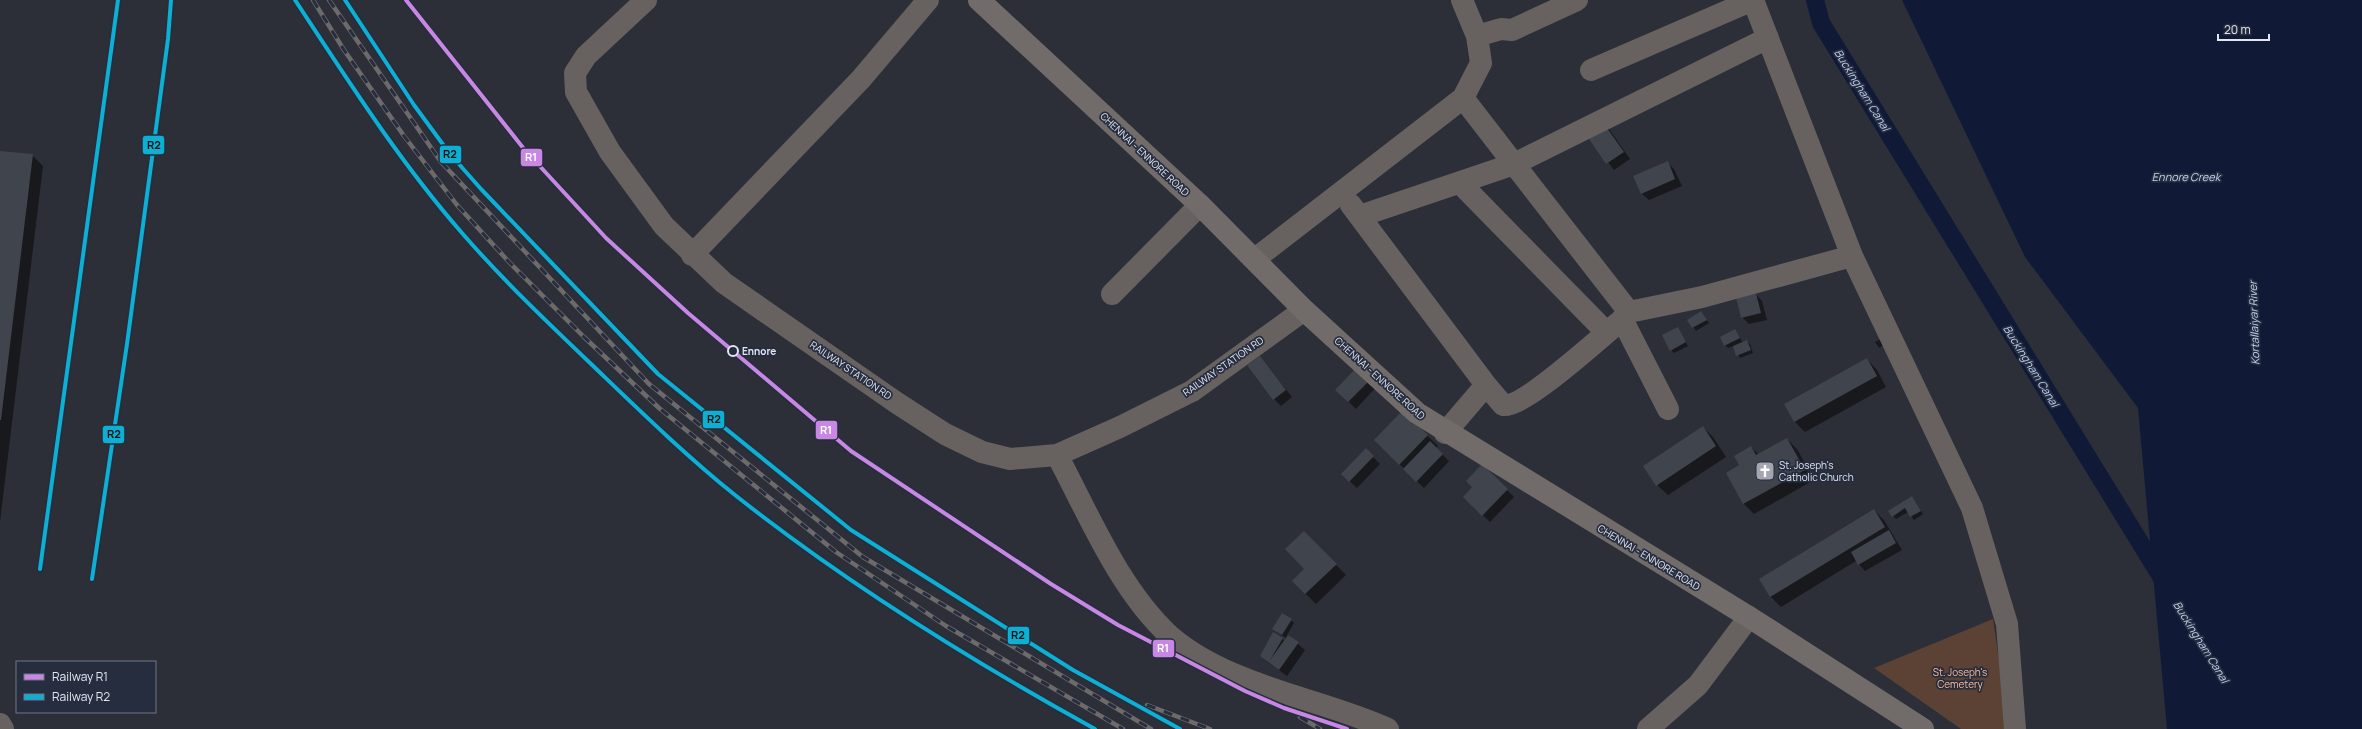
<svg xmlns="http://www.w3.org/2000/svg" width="2362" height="729" font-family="Manrope,sans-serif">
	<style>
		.green { fill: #5c4234 }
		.water { fill: #101a37 }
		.shadow { fill: #0007 }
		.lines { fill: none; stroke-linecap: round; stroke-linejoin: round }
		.canal { stroke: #101a37; stroke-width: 18 }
		.building { fill: #40444c }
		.minor { stroke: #676260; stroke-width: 22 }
		.major { stroke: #716b6a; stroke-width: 22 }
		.rail-casing { stroke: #6d6a6c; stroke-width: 4.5 }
		.rail { stroke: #262d3e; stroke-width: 3; stroke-dasharray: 9; stroke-linecap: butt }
		.rail-1-casing { stroke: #262d3e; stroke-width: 7 }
		.rail-2-casing { stroke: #262d3e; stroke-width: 7 }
		.rail-1 { stroke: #c787e3; stroke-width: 4 }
		.rail-2 { stroke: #0dafd3; stroke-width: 4 }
		.stop-dot { fill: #262d3e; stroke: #e1e6f1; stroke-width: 2 }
		.labels { text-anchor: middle; stroke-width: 3.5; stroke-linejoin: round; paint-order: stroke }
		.street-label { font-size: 10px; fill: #e1e6f1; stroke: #262d3e }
		.stop-label { font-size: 10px; font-weight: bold; fill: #e1e6f1; stroke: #262d3e; text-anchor: start }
		.poi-label { font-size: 10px; fill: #e1e6f1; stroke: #262d3e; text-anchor: start }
		.park-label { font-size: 10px; fill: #ffbd96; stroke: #262d3e }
		.water-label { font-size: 11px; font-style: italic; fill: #c1d1f6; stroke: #262d3e }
		.line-badge { stroke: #262d3e; stroke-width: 1.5 }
		.badge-label { font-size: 11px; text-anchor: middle; font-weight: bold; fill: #fff }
		.pale-badge-label { font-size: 11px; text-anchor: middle; font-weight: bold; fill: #111 }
	</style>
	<rect width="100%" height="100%" fill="#2c2f38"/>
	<path class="green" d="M1993,619L2009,729H1961L1874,668Z"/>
	<path class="water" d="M1902,0H2362V729H2167L2138,408L2025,257Z"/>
	<path class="shadow" d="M1609,129L1630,159L1614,170L1586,133Z
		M0,152L32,155L43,166L0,522Z
		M1667,162L1674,169L1682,186L1649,200L1642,194L1635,177Z
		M1756,294L1762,301L1767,320L1749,324L1742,317Z
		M1701,313L1709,323L1696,331L1689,320Z
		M1678,328L1688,346L1674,353L1671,350Z
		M1735,331L1743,343L1747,341L1750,344L1753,353L1740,358L1734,346L1728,348L1725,345Z
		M1881,339L1885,344L1879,348L1875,342Z
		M1260,357L1292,397L1281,406L1274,399Z
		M1867,359L1877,370L1886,387L1805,432L1795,422Z
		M1358,368L1377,386L1356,409L1337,390Z
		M1403,412L1438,446L1436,448L1449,461L1424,488L1386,451Z
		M1703,427L1713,437L1726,457L1668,495L1657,485Z
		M1787,439L1797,449L1814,480L1754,514L1744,504L1741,465L1751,447L1759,455Z
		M1366,450L1380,464L1357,488L1342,474Z
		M1482,465L1514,497L1490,522L1464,497L1474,487Z
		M1912,497L1923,514L1914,520L1908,512L1896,519L1893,516Z
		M1874,510L1884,520L1902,550L1865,571L1856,561L1781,607L1770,596Z
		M1304,532L1346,575L1316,604L1293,581L1306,569Z
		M1291,620L1294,623L1287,635L1305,650L1287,676L1264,659L1282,638L1284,641L1286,638L1273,629Z"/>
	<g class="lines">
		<path class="canal" d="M1815,0L1821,23L2165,583"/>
	</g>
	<path class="building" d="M1602,121L1624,152L1606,164L1585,133Z
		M0,151L33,154L1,420H0Z
		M1668,161L1675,179L1641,194L1633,176Z
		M1756,293L1761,313L1741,318L1736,297Z
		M1701,311L1707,320L1692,328L1687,320Z
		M1678,327L1686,342L1670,351L1662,335Z
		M1735,329L1740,338L1724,346L1720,337Z
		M1747,340L1751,350L1736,356L1733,346Z
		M1260,356L1286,390L1273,400L1247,365Z
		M1867,358L1877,376L1794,422L1784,404Z
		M1358,366L1371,379L1348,402L1335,390Z
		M1403,410L1428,435L1399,465L1374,440Z
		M1703,426L1716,446L1656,486L1643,466Z
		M1787,438L1805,470L1743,504L1726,473L1739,465L1734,456L1751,446L1756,455Z
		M1430,441L1443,454L1416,482L1403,469Z
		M1366,448L1374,456L1349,482L1341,474Z
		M1482,464L1508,489L1482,516L1463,497L1472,487L1466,481Z
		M1912,496L1921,511L1910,517L1905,508L1892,517L1888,511Z
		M1874,509L1885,527L1770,597L1759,579Z
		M1889,530L1896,543L1858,565L1851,552Z
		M1304,531L1337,564L1305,594L1292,581L1304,569L1285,549Z
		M1282,613L1292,619L1282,635L1272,629Z
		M1273,632L1283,638L1270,660L1288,635L1299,642L1279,670L1260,656Z"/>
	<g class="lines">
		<path class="minor" d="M646,0L586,56L575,73L576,92L610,152L664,226L724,283L897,403L945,434L982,452L1010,459L1057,455L1120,427L1192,391L1304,310
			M1753,0L1852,256L1972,508L2007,624L2015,729
			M1477,36L1501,29L1512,30L1577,0
			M1591,70L1753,0
			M1463,98L1514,164L1768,38
			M1460,183L1606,332
			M1351,205L1486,385L1445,433
			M1360,216L1514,164L1629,312L1702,297L1852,256
			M692,255L861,79L928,0
			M1255,259L1463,98L1481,63L1477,36L1462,0
			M1112,294L1200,205
			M1622,319L1668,409
			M1486,385L1503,405C1522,409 1600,338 1618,323
			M1057,455C1089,515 1119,589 1170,636C1191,654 1220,669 1246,679C1292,698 1342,708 1388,729
			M0,724L3,729
			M1648,729L1698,685L1749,617"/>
		<path class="major" d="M979,0L1200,205L1304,310L1417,413L1749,617L1923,729"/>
		<defs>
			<path id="rail" d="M295,0C347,79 399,161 462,233C501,278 545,320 589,362C636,407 685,455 735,495C847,584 970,660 1095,729
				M313,0L344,50L404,136L457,205L509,262L584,337L659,408L836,552L946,626L1123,729
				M329,0L441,162L649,384L863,557L1151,729
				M345,0L414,105L450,154L481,189L658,374L851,530L1073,670L1180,729
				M406,0L524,149L606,238L688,313L851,451L1051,584L1118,625L1245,691L1284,708L1347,729
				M40,569L118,0
				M92,579L127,344L168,39L171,0
				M1147,705L1210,729
				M1300,717L1320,729"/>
		</defs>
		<use href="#rail" class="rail-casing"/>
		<use href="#rail" class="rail"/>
		<defs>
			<path id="rail-1" d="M406,0L524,149L606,238L688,313L851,451L1051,584L1118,625L1245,691L1284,708L1347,729"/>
			<path id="rail-2" d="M295,0C347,79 399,161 462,233C501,278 545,320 589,362C636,407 685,455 735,495C847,584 970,660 1095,729
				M345,0L414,105L450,154L481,189L658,374L851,530L1073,670L1180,729
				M40,569L118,0
				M92,579L127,344L168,39L171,0"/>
		</defs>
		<use href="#rail-1" class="rail-1-casing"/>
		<use href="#rail-2" class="rail-2-casing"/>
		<use href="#rail-1" class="rail-1"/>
		<use href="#rail-2" class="rail-2"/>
	</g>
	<defs>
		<symbol id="church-square" viewBox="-11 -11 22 22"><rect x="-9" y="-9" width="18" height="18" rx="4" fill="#a2a6b0" stroke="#262d3e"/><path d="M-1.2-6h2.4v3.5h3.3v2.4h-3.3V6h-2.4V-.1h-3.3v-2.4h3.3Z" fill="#fff"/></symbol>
	</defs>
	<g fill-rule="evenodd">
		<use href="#church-square" x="1754" y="460" width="22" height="22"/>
	</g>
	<circle class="stop-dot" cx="733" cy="351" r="5"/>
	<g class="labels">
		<g class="street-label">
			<text transform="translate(1145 154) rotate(43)" y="4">CHENNAI - ENNORE ROAD</text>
			<text transform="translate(1223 366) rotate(-35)" y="4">RAILWAY STATION RD</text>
			<text transform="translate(851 370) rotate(34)" y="4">RAILWAY STATION RD</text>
			<text transform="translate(1380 378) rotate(42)" y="4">CHENNAI - ENNORE ROAD</text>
			<text transform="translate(1649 557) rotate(31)" y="4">CHENNAI - ENNORE ROAD</text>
		</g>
		<g class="stop-label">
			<text x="742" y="355">Ennore</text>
		</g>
		<g class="poi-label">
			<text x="1779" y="469">St. Joseph's<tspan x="1779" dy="12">Catholic Church</tspan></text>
		</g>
		<g class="park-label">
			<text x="1960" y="676">St. Joseph's<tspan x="1960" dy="12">Cemetery</tspan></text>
		</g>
		<g class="water-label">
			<text transform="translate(1862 90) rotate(58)" y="4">Buckingham Canal</text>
			<text x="2186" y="181">Ennore Creek</text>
			<text transform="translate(2254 323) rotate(-92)" y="4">Kortallaiyar River</text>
			<text transform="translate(2031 366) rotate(58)" y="4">Buckingham Canal</text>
			<text transform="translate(2201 642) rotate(58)" y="4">Buckingham Canal</text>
		</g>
	</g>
	<g class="line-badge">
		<rect x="142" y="135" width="23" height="20" rx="4" fill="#0dafd3"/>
		<rect x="439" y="145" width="23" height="19" rx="4" fill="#0dafd3"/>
		<rect x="520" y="148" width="23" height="19" rx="4" fill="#c787e3"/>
		<rect x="702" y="410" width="23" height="19" rx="4" fill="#0dafd3"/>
		<rect x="815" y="420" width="23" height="20" rx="4" fill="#c787e3"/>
		<rect x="102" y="425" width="23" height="19" rx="4" fill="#0dafd3"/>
		<rect x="1007" y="626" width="23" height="19" rx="4" fill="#0dafd3"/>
		<rect x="1152" y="639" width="23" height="19" rx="4" fill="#c787e3"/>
	</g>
	<g class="badge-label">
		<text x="531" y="161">R1</text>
		<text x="826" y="434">R1</text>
		<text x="1163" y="652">R1</text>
	</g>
	<g class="pale-badge-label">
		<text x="154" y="149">R2</text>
		<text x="450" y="158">R2</text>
		<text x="714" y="423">R2</text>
		<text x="114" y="438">R2</text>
		<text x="1018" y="639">R2</text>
	</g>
	<rect x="16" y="661" width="140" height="52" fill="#262d3e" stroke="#717786"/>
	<rect x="24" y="674" width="20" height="6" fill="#c787e3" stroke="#717786"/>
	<text x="52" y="681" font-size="12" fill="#e1e6f1">Railway R1</text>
	<rect x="24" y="694" width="20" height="6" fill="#0dafd3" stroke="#717786"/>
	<text x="52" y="701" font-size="12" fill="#e1e6f1">Railway R2</text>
	<path d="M2218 34v6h51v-6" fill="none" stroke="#e1e6f1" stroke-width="2"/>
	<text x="2224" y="34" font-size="12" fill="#e1e6f1" stroke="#262d3e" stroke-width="3" paint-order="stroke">20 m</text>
</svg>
